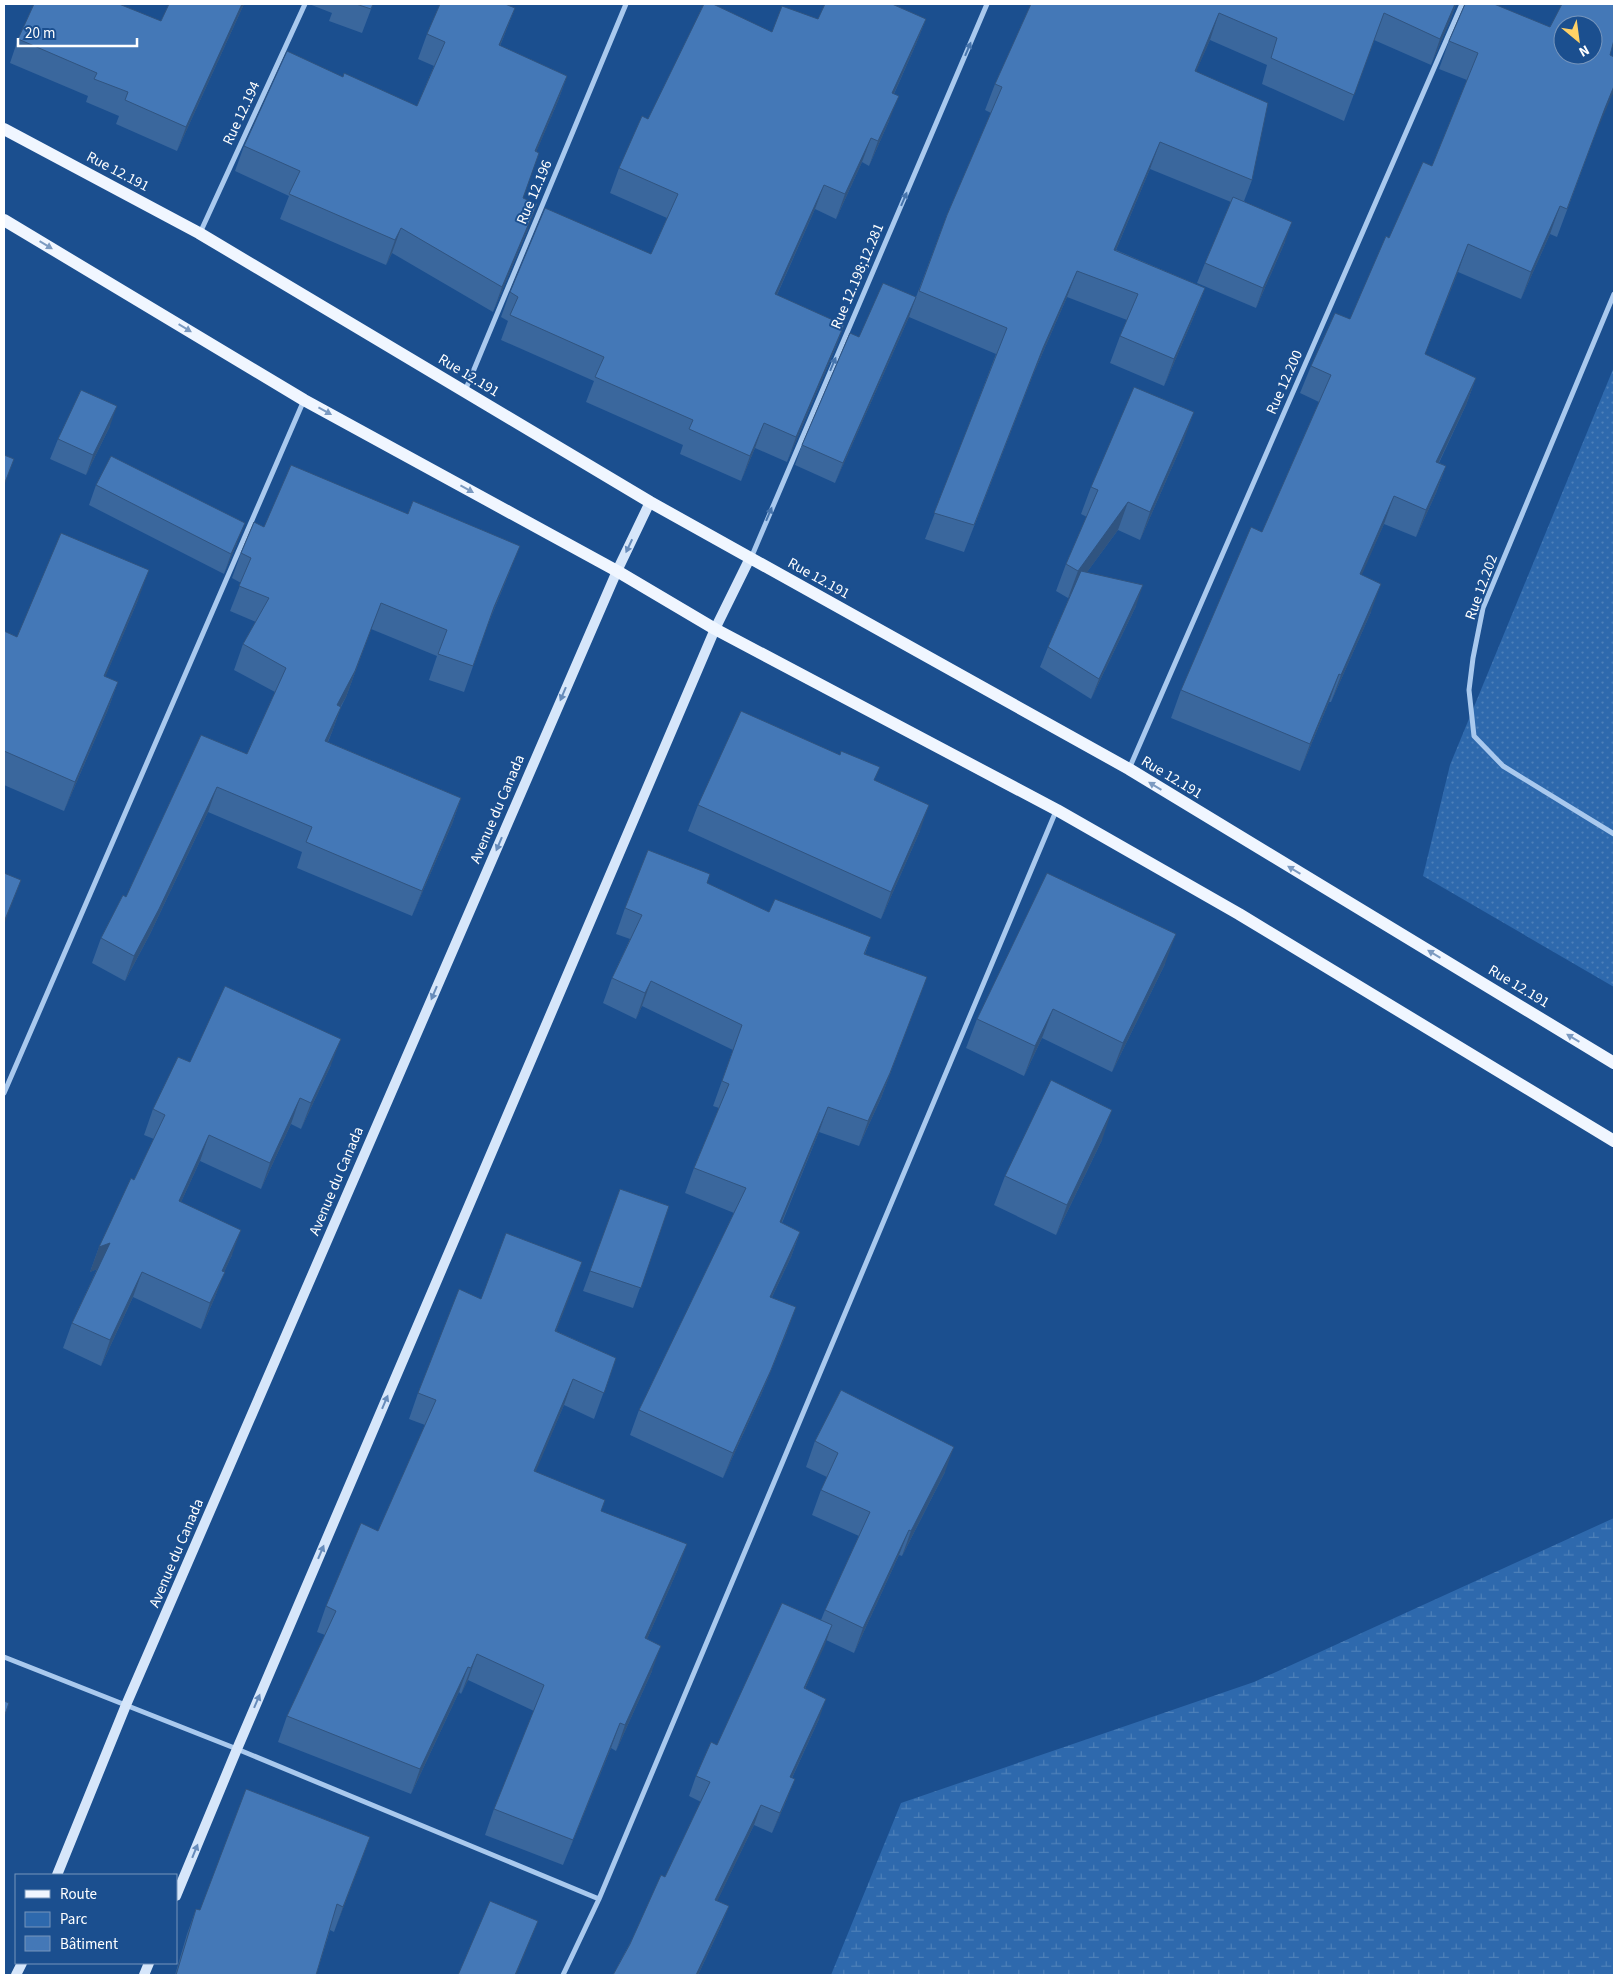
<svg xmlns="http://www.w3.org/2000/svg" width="1618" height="1979" font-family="'Source Sans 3',sans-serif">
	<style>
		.green { fill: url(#green-dots) }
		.wetland { fill: url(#wetland-marsh) }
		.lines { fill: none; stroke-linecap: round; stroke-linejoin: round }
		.street { stroke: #a9c9ee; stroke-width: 5 }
		.secondary { stroke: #d6e6fa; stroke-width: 10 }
		.primary { stroke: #f0f6ff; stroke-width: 12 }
		.wall { fill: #3a679d }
		.shaded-wall { fill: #305480 }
		.building { fill: #4478b7; stroke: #305480; fill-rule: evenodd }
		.oneway { fill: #4674ac }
		.oneway2 { fill: #7b9ac1 }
		.oneway3 { fill: #668bba }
		.labels { text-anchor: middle; stroke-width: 4; stroke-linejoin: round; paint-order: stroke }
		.street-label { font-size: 15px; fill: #fff; stroke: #1b4f8f }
	</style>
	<defs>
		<pattern id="green-dots" width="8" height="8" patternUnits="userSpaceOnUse" patternTransform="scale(1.25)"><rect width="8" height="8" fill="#2e69ad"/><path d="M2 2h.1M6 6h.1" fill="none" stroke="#4d80b9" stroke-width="1.8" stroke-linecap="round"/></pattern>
		<pattern id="wetland-marsh" width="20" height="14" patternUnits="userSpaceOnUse" patternTransform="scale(1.25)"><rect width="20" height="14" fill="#2e69ad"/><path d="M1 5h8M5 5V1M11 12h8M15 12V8" fill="none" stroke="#4d80b9"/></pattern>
	</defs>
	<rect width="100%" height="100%" fill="#1b4f8f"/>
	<path class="green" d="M1614,367V987L1423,876L1450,765Z"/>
	<path class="wetland" d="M1614,1518V1975H831L901,1803L1254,1682Z"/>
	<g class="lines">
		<path class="street" d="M200,233L305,4
			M1614,294L1483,608L1473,658L1469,690L1474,736L1503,766L1614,834
			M465,391L626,4
			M751,558L987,4
			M1129,769L1462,4
			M4,1093L304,400
			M4,1657L237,1749L599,1899
			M563,1975L599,1899L1056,811"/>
		<path class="secondary" d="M57,1875L126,1705L617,571L650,502
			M176,1896L237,1749L715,629L750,558
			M16,1975L22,1963
			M144,1975L149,1963"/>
		<path class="primary" d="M4,129L199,233L650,502L1129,769L1614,1063
			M4,220L304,400L617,571L715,629L1057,810L1239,914L1614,1141"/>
	</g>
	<path class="wall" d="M169,4H244L177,151L116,124L119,116L86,102L88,96L10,63L18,39L161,21Z
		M309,4H373L362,33L329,21L332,13Z
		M1031,4H1456L1451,18L1431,65L1374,40L1344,121L1262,84L1267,65L1210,40L1196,71L1252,180L1244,201L1285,242L1256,308L1197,283L1205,263L1231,202L1150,169L1116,250L1205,288L1195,314L1164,386L1110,363L1120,336L1127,320L1067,297L1033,375L964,552L925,539L996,354L909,317L835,483L795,465L802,445L859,337L916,297L947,215L991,113L985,110L995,84Z
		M515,8L500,46L567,76L558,101L536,152L523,198L528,229L493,312L392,253L386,265L280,219L289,196L235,171L244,146L343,77L417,106L434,66L418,59L427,34Z
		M818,19H926L916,44L894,94L889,121L869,166L862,162L836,219L815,209L777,295L844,325L835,349L787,462L755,448L741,481L680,454L683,445L586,402L594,381L501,340L508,321L501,317L510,292L651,254L667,218L610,193L619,168L648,119L772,32Z
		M1550,27L1610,55L1595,135L1557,237L1550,234L1521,299L1458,272L1425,354L1476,378L1466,405L1439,463L1446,466L1436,493L1416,537L1384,524L1361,575L1371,612L1331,702H1329L1300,771L1171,718L1181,690L1262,532L1319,402L1300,393L1311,366L1350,319L1389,238L1432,166L1467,80L1439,69L1449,41Z
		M110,426L86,475L50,459L58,439Z
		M1184,440L1140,540L1118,530L1087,572L1136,606L1091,699L1040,667L1048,647L1070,596L1068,598L1056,591L1066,564L1087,517L1081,514L1091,487Z
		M96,485L237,543L224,574L89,505Z
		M264,527L510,571L486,629L464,692L429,680L437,656L371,629L346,697L341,707L332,732L328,742L461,798L452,824L412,916L297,868L302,852L208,812L150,934L125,981L92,963L101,938L126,897L201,735L247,754L275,692L234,670L243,644L256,622L230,611L241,583L232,578L241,553Z
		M138,600L105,677L118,682L107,712L64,811L4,785V631L17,637Z
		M840,755L875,781L920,831L881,919L688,831L698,805Z
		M707,883L769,912L871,937L865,954L917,1002L881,1098L859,1146L819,1132L782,1223L800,1232L791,1257L772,1297L787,1332L761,1395L723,1478L630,1435L639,1410L734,1213L685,1193L694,1168L719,1108L713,1106L733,1050L642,1006L636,1019L603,1003L612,978L630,939L616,934L625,908Z
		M1165,964L1112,1072L1042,1038L1024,1076L966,1048L977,1019Z
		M190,1062L331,1065L301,1129L291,1124L261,1189L200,1161L181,1202L232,1255L224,1272L215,1297L201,1329L133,1297L101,1366L63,1348L72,1323L97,1269L90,1272L99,1247L134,1180L154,1139L144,1135L153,1109Z
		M1102,1140L1056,1235L994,1205L1005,1176Z
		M620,1189L669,1206L633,1308L583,1291Z
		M582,1262L556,1331L616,1358L594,1419L564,1405L535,1472L601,1512L678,1569L647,1639L652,1671L616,1751L611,1748L563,1865L485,1835L494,1809L534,1711L468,1680L461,1694L459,1692L411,1794L278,1742L287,1716L325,1635L317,1632L326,1606L378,1531L425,1425L409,1419L418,1393L481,1299Z
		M815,1441L945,1472L902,1556L899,1555L854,1653L826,1640L805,1689L819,1719L792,1778L787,1799L772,1833L754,1825L717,1901L729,1906L721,1926L698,1975H613L665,1877L701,1802L689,1796L696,1776L717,1745L821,1620L825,1610L859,1536L812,1515L821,1490L827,1477L806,1467Z
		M370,1837L334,1932L330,1930L316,1975H175L187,1934L196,1909L200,1910Z"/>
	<path class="shaded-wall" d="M242,4H244L177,151L186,127Z
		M1455,4H1456L1451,18L1431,65L1440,39Z
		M515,8L505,33L490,70L499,45Z
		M1219,13L1210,40L1185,97L1195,71Z
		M926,19L916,44L883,118L892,93Z
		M567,76L558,101L526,176L535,151Z
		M1614,86V91L1595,135L1557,237L1605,108Z
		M899,96L889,121L869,166L878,141Z
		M871,138L862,162L836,219L845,194Z
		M1160,142L1150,169L1105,276L1114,250Z
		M824,185L815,209L766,319L775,294Z
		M537,204L528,229L493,312L502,287Z
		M1560,206L1550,234L1521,299L1531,272Z
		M1292,222L1285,242L1256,308L1263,288Z
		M401,228L392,253L386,265L395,240Z
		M1468,244L1458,272L1414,382L1425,354Z
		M1077,271L1067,297L1033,375L964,552L1043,348Z
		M1205,288L1195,314L1164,386L1174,359Z
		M916,297L909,317L835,483L843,463Z
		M844,325L835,349L787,462L796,437Z
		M1476,378L1466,405L1426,489L1436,462Z
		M117,406L110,426L86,475L93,455Z
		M1194,412L1184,440L1140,540L1150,512Z
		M764,423L755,448L741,481L750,456Z
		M1446,466L1436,493L1416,537L1426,510Z
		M1394,496L1384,524L1350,602L1360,574Z
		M1128,502L1118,530L1068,598L1078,571Z
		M245,523L237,543L224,574L231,554Z
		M520,546L510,571L484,633L494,607Z
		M149,570L138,600L93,706L104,676Z
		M1381,584L1371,612L1331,702L1341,675Z
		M1143,585L1136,606L1091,699L1099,679Z
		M381,603L346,697L327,730L337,705Z
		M1339,674L1329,702L1300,771L1310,744Z
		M118,682L107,712L64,811L75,782Z
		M341,707L332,732L316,767L325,741Z
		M217,787L208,812L150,934L125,981L134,956Z
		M461,798L452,824L412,916L422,891Z
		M929,805L920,831L881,919L891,892Z
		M21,880L10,909L4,925V922Z
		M1176,934L1165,964L1112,1072L1123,1043Z
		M927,977L881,1098L859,1146L868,1121Z
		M651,981L642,1006L636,1019L645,993Z
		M1053,1009L1042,1038L1024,1076L1035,1046Z
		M341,1039L331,1065L301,1129L311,1103Z
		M300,1098L291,1124L261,1189L270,1163Z
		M828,1107L819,1132L771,1248L780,1222Z
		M1112,1110L1102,1140L1056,1235L1067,1205Z
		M209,1135L200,1161L170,1226L179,1201Z
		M241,1230L232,1255L213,1296L222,1271Z
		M800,1232L791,1257L760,1322L770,1297Z
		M110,1243L100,1268L90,1272L99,1247Z
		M582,1262L573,1288L546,1357L555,1331Z
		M142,1272L133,1297L101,1366L110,1340Z
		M225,1272L215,1297L201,1329L210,1303Z
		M796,1307L787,1332L761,1395L723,1478L733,1453Z
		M573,1379L564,1405L525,1497L534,1471Z
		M954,1447L945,1472L902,1556L911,1531Z
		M909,1530L899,1555L854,1653L863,1628Z
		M687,1544L678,1569L636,1664L645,1638Z
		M832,1625L825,1645L796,1708L804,1688Z
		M661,1646L652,1671L616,1751L625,1725Z
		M477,1654L468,1680L461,1694L471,1668Z
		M468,1667L459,1692L411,1794L420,1769Z
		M826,1699L819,1719L783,1797L790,1777Z
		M620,1723L611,1748L563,1865L573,1840Z
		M795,1779L787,1799L772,1833L780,1813Z
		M761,1805L754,1825L708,1920L715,1900Z
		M370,1837L361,1862L334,1932L343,1907Z
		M729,1906L721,1926L698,1975H696Z
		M538,1921L528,1946L516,1975H515Z"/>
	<path class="building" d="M34,4H119L161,21L169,4H242L186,127L125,100L128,92L94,79L97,73L18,39Z
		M356,4H373L371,9Z
		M440,4H505L515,8L499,45L567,76L535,151L539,153L523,198L537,204L502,287L401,228L395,240L289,194L300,171L244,146L287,51L343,77L344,73L417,106L445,42L427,34Z
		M704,4H713L772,32L782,6L818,19L825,4H892L926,19L892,93L899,96L878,141L871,138L845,194L824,185L775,294L844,325L796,437L764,423L750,456L689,429L693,420L595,377L604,357L510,315L518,297L510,292L545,208L651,254L678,194L619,168L642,116L648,119Z
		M1031,4H1455L1440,39L1384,13L1354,95L1271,58L1277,38L1219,13L1195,71L1268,103L1252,180L1160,142L1114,250L1205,288L1174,359L1120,336L1138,294L1077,271L1043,348L974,525L934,513L1007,328L919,291L947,215L1002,87L995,84Z
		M1465,4H1494L1550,27L1562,4H1614V40L1610,55L1614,57V86L1605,108L1567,209L1560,206L1531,272L1468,244L1425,354L1476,378L1436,462L1446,466L1426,510L1394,496L1360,574L1381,584L1341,675L1339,674L1310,744L1181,690L1251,527L1262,532L1331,375L1311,366L1335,313L1350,319L1386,236L1389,238L1423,162L1432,166L1478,53L1449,41ZM1563,25H1593V55H1563Z
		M1233,197L1292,222L1263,288L1205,263Z
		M883,283L916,297L843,463L802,445L850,333L859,337Z
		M1134,387L1194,412L1150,512L1128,502L1078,571L1066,564L1098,490L1091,487Z
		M81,390L117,406L93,455L58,439Z
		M4,455L14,459L4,485Z
		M111,456L245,523L231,554L96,485Z
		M291,465L408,514L413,501L520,546L494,607L473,666L438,654L447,630L381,603L355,671L337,705L341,707L325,741L461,798L422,891L306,842L312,827L217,787L159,909L134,956L101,938L123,895L126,897L201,735L247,754L286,668L243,644L269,598L239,586L251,558L241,553L254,522L264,527Z
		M61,533L149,570L104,676L118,682L75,782L4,751V631L17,637Z
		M1081,571L1143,585L1099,679L1048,647Z
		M741,711L840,755L841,751L880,767L874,780L929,805L891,892L698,805Z
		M648,850L710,874L707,883L769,912L775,899L871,937L864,954L927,977L890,1073L868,1121L828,1107L780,1222L800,1232L770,1297L796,1307L771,1370L733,1453L639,1410L746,1188L694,1168L729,1084L722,1081L742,1025L651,981L645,993L612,978L642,915L625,908Z
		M4,873L21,880L4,922Z
		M1047,873L1176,934L1123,1043L1053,1009L1035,1046L977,1019Z
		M225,986L341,1039L311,1103L300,1098L270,1163L209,1135L179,1201L241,1230L222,1271L225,1272L210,1303L142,1272L110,1340L72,1323L110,1243L99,1247L131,1178L134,1180L165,1115L153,1109L178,1057L190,1062Z
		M1051,1080L1112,1110L1067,1205L1005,1176Z
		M620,1189L669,1206L641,1288L590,1271Z
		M506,1233L582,1262L555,1331L616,1358L604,1393L573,1379L534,1471L605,1500L601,1511L687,1544L645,1638L661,1646L625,1725L620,1723L573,1840L494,1809L544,1685L477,1654L471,1668L468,1667L420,1769L287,1716L336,1611L326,1606L361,1523L378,1531L436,1400L418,1393L459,1289L481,1299Z
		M841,1390L954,1447L911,1531L909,1530L863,1628L825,1610L870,1512L821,1490L838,1453L815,1441Z
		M782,1603L832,1625L804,1688L826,1699L790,1777L795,1779L780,1813L761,1805L715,1900L729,1906L696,1975H613L630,1944L661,1875L665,1877L710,1782L696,1776L711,1742L717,1745Z
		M4,1701L9,1703L4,1717Z
		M246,1789L370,1837L343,1907L337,1904L316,1975H176L196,1909L200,1910Z
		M490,1901L538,1921L515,1975H458Z"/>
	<defs><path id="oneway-solid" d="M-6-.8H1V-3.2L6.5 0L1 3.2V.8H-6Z" transform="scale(1.25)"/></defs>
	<g class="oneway">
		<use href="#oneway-solid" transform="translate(968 49) rotate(-67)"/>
		<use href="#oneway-solid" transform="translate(904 199) rotate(-67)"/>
		<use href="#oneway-solid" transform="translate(833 364) rotate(-67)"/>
		<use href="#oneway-solid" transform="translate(769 514) rotate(-67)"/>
	</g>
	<g class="oneway2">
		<use href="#oneway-solid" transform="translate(46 245) rotate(31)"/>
		<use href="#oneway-solid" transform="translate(185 328) rotate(31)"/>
		<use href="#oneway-solid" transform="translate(325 411) rotate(29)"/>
		<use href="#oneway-solid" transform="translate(467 489) rotate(29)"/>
		<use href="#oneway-solid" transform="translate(1155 786) rotate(-149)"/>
		<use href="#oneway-solid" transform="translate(1294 870) rotate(-149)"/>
		<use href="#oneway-solid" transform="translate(1434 954) rotate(-149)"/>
		<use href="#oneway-solid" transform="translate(1573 1038) rotate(-149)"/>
	</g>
	<g class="oneway3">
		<use href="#oneway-solid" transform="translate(629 546) rotate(115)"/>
		<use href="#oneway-solid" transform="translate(563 694) rotate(113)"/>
		<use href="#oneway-solid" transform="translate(499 844) rotate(113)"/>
		<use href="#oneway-solid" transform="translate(434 993) rotate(113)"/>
		<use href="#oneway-solid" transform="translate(385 1402) rotate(-67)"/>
		<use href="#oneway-solid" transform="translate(321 1552) rotate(-67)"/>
		<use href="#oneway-solid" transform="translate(257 1701) rotate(-67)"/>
		<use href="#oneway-solid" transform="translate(195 1851) rotate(-68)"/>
	</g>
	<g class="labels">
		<g class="street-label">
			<text transform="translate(241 113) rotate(-65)" y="5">Rue 12.194</text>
			<text transform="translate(118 171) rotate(28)" y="5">Rue 12.191</text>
			<text transform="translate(534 192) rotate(-67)" y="5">Rue 12.196</text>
			<text transform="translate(857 276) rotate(-67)" y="5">Rue 12.198;12.281</text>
			<text transform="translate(469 375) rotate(31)" y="5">Rue 12.191</text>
			<text transform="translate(1284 382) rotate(-66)" y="5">Rue 12.200</text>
			<text transform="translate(819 578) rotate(29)" y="5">Rue 12.191</text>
			<text transform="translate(1481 587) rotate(-70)" y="5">Rue 12.202</text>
			<text transform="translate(1172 777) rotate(31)" y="5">Rue 12.191</text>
			<text transform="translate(497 809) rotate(-67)" y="5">Avenue du Canada</text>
			<text transform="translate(1519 986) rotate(31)" y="5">Rue 12.191</text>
			<text transform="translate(336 1181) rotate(-67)" y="5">Avenue du Canada</text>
			<text transform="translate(176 1553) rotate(-67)" y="5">Avenue du Canada</text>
		</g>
	</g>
	<rect width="1618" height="1979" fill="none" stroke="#ffffff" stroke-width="10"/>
	<rect x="15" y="1874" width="162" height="90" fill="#1b4f8f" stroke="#7695bc"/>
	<rect x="25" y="1890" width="25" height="8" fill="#f0f6ff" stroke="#7695bc"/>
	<text x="60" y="1899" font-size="15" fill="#ffffff">Route</text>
	<rect x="25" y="1912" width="25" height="15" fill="#2e69ad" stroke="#7695bc"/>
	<text x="60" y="1924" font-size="15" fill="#ffffff">Parc</text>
	<rect x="25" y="1936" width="25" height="15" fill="#4478b7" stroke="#7695bc"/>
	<text x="60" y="1949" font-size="15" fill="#ffffff">Bâtiment</text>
	<g transform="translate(1578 40) rotate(151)"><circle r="24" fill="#1b4f8f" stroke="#7695bc"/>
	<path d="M0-4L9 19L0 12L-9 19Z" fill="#ffd166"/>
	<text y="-8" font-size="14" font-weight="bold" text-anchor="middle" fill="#ffffff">N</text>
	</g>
	<path d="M18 38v8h119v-8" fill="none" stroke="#ffffff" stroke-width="2.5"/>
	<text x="25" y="38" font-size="15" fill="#ffffff" stroke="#1b4f8f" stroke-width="4" paint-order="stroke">20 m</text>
</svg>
